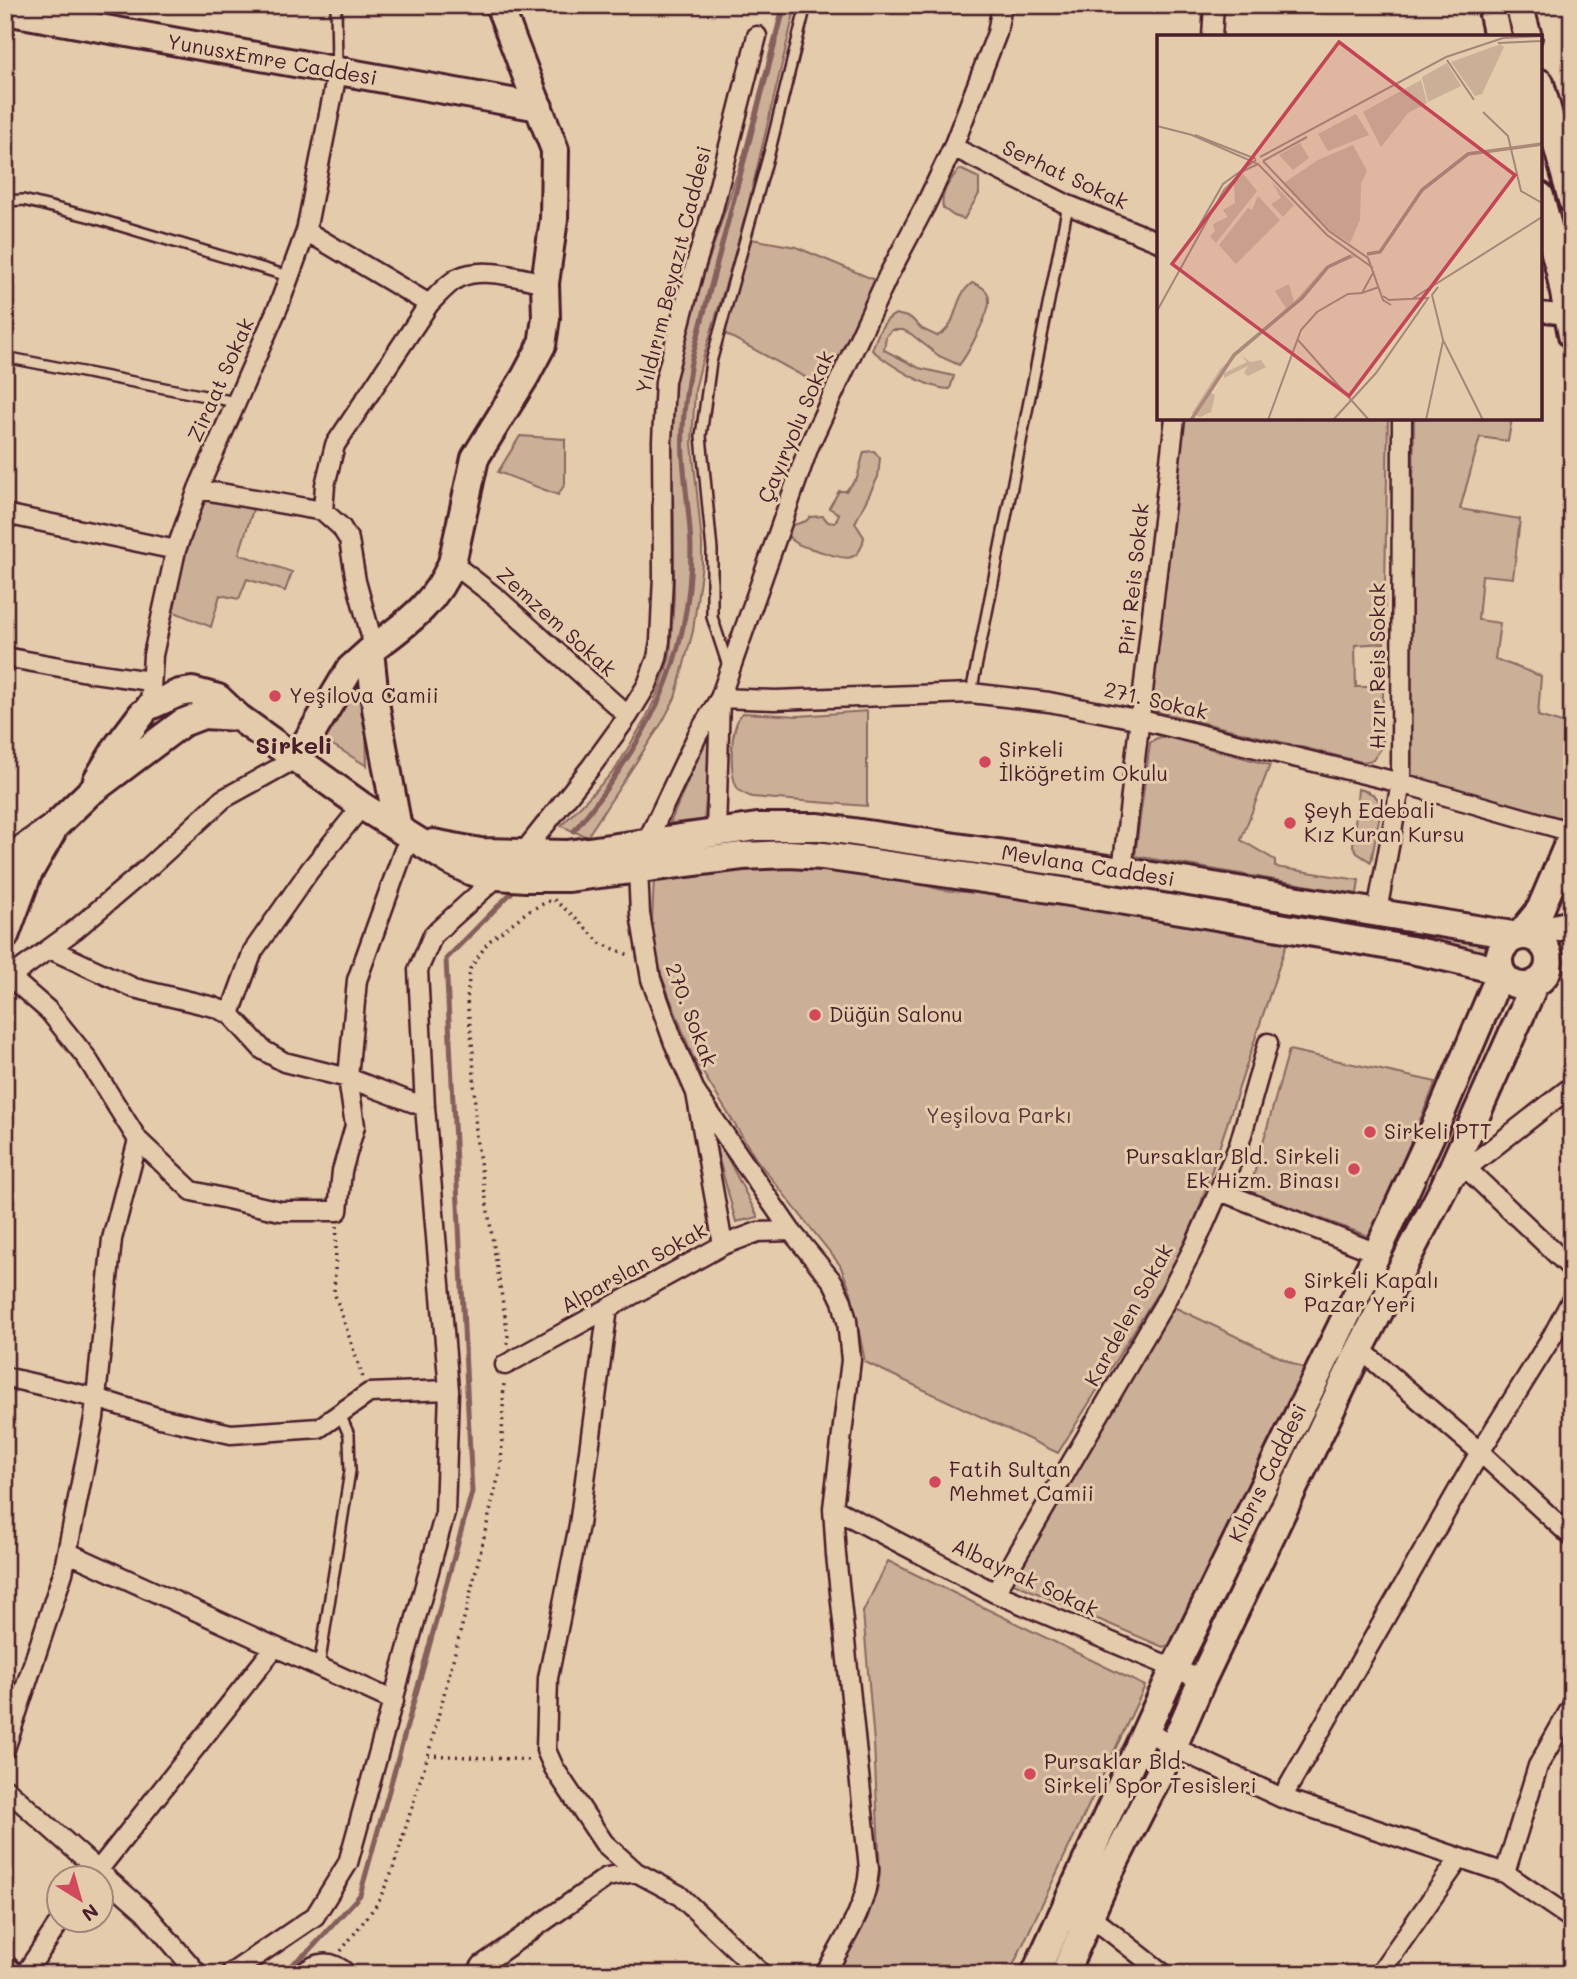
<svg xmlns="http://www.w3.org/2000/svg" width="1577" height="1979" font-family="Mali,sans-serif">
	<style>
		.green { fill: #cbaf97; stroke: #8a6761; stroke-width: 2 }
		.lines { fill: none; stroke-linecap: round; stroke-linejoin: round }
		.stream { stroke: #845f5b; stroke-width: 5 }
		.lane-casing { stroke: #4a1f2b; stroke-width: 14 }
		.street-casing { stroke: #4a1f2b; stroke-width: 23 }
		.secondary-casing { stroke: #4a1f2b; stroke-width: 32 }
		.path { stroke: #4a1f2b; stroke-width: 3.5; stroke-dasharray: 2 5; stroke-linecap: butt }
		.lane { stroke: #e4cbac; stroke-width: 9 }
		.street { stroke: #e4cbac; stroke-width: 18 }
		.secondary { stroke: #e4cbac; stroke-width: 26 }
		.poi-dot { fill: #d1495b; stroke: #e4cbac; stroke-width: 2.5 }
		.labels { text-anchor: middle; stroke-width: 6; stroke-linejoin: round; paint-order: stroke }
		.street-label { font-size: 21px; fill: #4a1f2b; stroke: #e4cbac }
		.poi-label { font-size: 21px; fill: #4a1f2b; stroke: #e4cbac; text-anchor: start }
		.park-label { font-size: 21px; fill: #5d353b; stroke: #e4cbac }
		.quarter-label { font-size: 24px; font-weight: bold; fill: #4a1f2b; stroke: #e4cbac }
		.inset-river { fill: none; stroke: #aa897b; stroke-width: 3.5 }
		.inset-road { fill: none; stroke: #a68678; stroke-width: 2 }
		.view { fill: #c44556; fill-opacity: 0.15; stroke: #c44556; stroke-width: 3.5 }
		.inset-edge { fill: none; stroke: #4a1f2b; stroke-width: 3.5 }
	</style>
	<rect width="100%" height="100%" fill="#e4cbac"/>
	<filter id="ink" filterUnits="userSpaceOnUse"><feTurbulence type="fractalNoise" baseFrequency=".0143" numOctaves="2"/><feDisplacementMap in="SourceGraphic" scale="14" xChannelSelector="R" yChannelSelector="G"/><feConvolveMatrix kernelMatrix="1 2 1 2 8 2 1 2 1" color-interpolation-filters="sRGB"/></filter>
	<g filter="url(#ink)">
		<path class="green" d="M782,5H796L742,231L701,365L695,390L692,443L702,543V564L693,631L675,698L663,721L587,837L561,826L615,770L646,718L659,690L670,657L674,597V520L671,456L676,376L693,308L744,153Z
			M960,169L979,178V194L964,219L954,216L943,208C940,193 950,179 960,169Z
			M746,238L796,247L875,280L825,388L720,331Z
			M972,283C982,286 989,290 989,301C990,312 967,356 959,365L939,356L911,334L903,330H892L886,336L884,350L919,368L954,376L950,389C927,389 890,365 872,350C877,336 882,320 896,314L911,318L922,329L937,336C960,326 951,299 972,283Z
			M1182,418H1388L1384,643L1355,645L1356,687H1383V746L1373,760L1362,762L1151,710Z
			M1414,418H1512L1508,441L1480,437L1460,509L1520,519L1513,578L1482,575L1478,620L1500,623L1495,659L1541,676L1538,716L1572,726L1561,818L1409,777Z
			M520,436L565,439V484L558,495L498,472Z
			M874,451L880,458L878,477L855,523L864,537C859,569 837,556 816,550C803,546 797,546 787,535L790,526L806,521L810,517L823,516L828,522L835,523L839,514L829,508L839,491H846L857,478L864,452Z
			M209,499L254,506L239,554L292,572L285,591L247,579L239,599L220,595L211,627L172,611C178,583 186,516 209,499Z
			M359,676L365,677L367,766L323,739Z
			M867,711V806L752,797C747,795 741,793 738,789C728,775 730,723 743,713L799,716Z
			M714,719L704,820L670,823Z
			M1164,736L1270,765L1241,840L1275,860V867L1359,880L1357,894L1135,856L1150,743L1155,739Z
			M1358,789C1371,792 1379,795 1381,809L1371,862L1357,853L1353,846Z
			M801,838L950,856L1488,941L1482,956L725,846L724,842Z
			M763,867H815L910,882L943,890L986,894L1288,939L1196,1218L1168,1276L1058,1453L865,1362L851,1292L840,1265L756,1159L692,1055L658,967L652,922L654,878Z
			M1289,1050L1436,1082L1371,1237L1249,1192Z
			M709,1122L758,1217L736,1222Z
			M1174,1307L1305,1369L1172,1644L1163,1647L1011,1582L1082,1457Z
			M888,1561L1145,1686L1009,1974H837L877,1890L880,1874L874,1743L863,1612Z"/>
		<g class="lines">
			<path class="stream" d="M574,831C645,743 691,664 691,548C690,517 685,487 683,457C681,425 686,393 691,362L785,5
				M280,1974L310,1950L360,1895L472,1492L446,959L512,892"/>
			<defs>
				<path id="lane" d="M336,5L337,66
					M5,201L23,200L91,217L288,276
					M5,357L236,402
					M728,666L712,617V550L701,436L711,362L770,150L806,5
					M971,693L1068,205
					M319,1667L350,1471L349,1435L340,1414"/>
				<path id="street" d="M1212,37L1214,5
					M953,147L1068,205L1159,242
					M306,231L429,304
					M1540,312L1568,315
					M198,489L323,511
					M5,514L176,550
					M452,563L497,598L628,716
					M374,647L356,581L349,540L341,527L323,511L325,485L335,445L429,304C438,295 447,284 458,278C483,266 520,278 545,283
					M5,657L87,672L150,681
					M150,706L153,655L176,550L198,489L279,305L306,231L337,73
					M716,833L720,698L775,700L971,693L1049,702L1141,720L1401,783L1572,832
					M522,854L591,767L628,716L647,685L657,658L660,641L663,576L662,441L665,381L694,270L713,209L757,36
					M1122,871L1175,418
					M1377,911L1401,783L1402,418
					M50,949L134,988L214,1007L230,1014L263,1050L284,1062L348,1078L425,1107
					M11,978L49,1011L86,1057L138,1140L192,1191L280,1211H338L342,1171L355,1126L348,1078L357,980L404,850L414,839
					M5,981L76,929L149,867L223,799L297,758
					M230,1014L253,951L310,870L362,806
					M696,1093L674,1043L651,979L640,914L638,869L647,841L698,734L720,698L809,446L888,276L925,206L953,147L997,33L1002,5
					M1467,1169L1572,1269
					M1448,1183L1572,1086
					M1220,1191L1377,1253
					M723,1245L696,1093L791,1231L833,1282L842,1301L847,1321L851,1360L833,1508L836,1555L869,1869C867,1907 843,1941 825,1974
					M608,1308L579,1525L548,1678L546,1750L554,1768L604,1843L636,1872
					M1360,1349L1480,1452L1572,1537
					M505,1365L723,1245L758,1232L791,1231
					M5,1377L96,1398L160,1418L231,1434L319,1428L369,1393L449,1390
					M833,1508L995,1593L1202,1680
					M67,1552L394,1701
					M995,1593L1164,1304L1195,1245L1239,1145L1268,1043
					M1146,1730L1173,1747L1282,1798L1505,1873L1572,1919
					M5,1749L63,1573L94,1418L112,1239L138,1140
					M5,1788L144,1911L198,1974
					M1282,1798L1480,1452L1553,1335L1572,1299
					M1505,1873L1538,1766L1572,1706
					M92,1878L275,1647
					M1089,1915L1164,1974
					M25,1974L61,1920
					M230,1974L315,1916L348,1863L445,1513L449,1390L425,1107L418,970L433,935L497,877
					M302,1974C317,1961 332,1959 347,1974
					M476,1974L482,1965L607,1877L636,1872L679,1895L762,1974
					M1379,1974L1460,1858"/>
				<path id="secondary" d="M1491,5L1498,37
					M1519,5L1528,37
					M5,11L539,107
					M1540,83L1572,200
					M1540,196L1560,272L1572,335
					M370,651C405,624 435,605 452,563L475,458L525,377L542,345L546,318L545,283L554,219L555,150L499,5
					M150,706L179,693L192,691L218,698L238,717L362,806L450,861L470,871L484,875L526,878H567L742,856L789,854L823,856C969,876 1113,898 1257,923C1339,938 1421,948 1501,972L1442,1111L1377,1253L1174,1669L1035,1974
					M297,758L350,669L370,651L376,708L398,828
					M97,780L117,747L142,714
					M433,843L480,852L567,854L757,827H819L1122,871L1519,936L1572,924
					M5,865L17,853L54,827L89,793L182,723L203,715L238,717
					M5,936L28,874L52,832
					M1519,936L1540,910L1572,835
					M1499 961a25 25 0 1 1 50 0a25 25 0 1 1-50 0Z
					M5,1970L10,1974
					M1064,1974L1110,1871L1173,1747L1202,1680L1360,1349L1444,1187L1535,983"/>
			</defs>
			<use href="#lane" class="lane-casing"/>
			<use href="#street" class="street-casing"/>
			<use href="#secondary" class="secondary-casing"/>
			<path class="path" d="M337,1226L334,1292L363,1378
				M507,1344L508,1335L476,1137L473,1051L467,1001L470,969L488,942L527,912L553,899L576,918L600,943L631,956
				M428,1755L530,1760
				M341,1951L377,1904L392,1872L428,1755L469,1599L501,1466L504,1380"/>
			<use href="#lane" class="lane"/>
			<use href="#street" class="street"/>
			<use href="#secondary" class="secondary"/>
		</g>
	</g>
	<g class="poi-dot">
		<circle cx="275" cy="696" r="7"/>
		<circle cx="985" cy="762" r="7"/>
		<circle cx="1290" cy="823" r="7"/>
		<circle cx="815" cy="1015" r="7"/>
		<circle cx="1370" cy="1132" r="7"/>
		<circle cx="1354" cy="1169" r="7"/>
		<circle cx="1290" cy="1293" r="7"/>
		<circle cx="935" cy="1482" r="7"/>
		<circle cx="1030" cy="1774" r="7"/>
	</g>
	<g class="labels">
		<g class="street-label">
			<text transform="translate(272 60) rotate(10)" y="7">YunusxEmre Caddesi</text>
			<text transform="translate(1065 175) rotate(25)" y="7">Serhat Sokak</text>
			<text transform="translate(674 270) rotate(-76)" y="7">Yıldırım Beyazıt Caddesi</text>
			<text transform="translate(221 380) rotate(-66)" y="7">Ziraat Sokak</text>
			<text transform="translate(796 427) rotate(-67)" y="7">Çayıryolu Sokak</text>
			<text transform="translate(1134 579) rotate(-84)" y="7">Piri Reis Sokak</text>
			<text transform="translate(556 622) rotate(42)" y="7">Zemzem Sokak</text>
			<text transform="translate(1378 666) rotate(-90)" y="7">Hızır Reis Sokak</text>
			<text transform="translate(1156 701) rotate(13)" y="7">271. Sokak</text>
			<text transform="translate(1088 866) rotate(9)" y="7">Mevlana Caddesi</text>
			<text transform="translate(691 1015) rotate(69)" y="7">270. Sokak</text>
			<text transform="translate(634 1268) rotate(-29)" y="7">Alparslan Sokak</text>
			<text transform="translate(1129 1315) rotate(-61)" y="7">Kardelen Sokak</text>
			<text transform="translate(1268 1473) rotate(-64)" y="7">Kıbrıs Caddesi</text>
			<text transform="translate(1025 1578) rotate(25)" y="7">Albayrak Sokak</text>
		</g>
		<g class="poi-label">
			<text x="289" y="703">Yeşilova Camii</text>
			<text x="999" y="757">Sirkeli<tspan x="999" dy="24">İlköğretim Okulu</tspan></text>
			<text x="1304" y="818">Şeyh Edebali<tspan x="1304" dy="24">Kız Kuran Kursu</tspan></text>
			<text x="829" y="1022">Düğün Salonu</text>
			<text x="1384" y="1139">Sirkeli PTT</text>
			<text x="1340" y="1164" text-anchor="end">Pursaklar Bld. Sirkeli<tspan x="1340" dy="24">Ek Hizm. Binası</tspan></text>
			<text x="1304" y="1288">Sirkeli Kapalı<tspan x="1304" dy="24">Pazar Yeri</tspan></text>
			<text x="949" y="1477">Fatih Sultan<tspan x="949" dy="24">Mehmet Camii</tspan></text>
			<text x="1044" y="1769">Pursaklar Bld.<tspan x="1044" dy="24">Sirkeli Spor Tesisleri</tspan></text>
		</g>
		<g class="park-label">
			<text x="999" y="1123">Yeşilova Parkı</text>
		</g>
		<g class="quarter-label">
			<text x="294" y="754">Sirkeli</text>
		</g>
	</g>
	<g transform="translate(1157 35)">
		<rect width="385" height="385" fill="#e4cbac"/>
		<path d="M344,9L347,12L325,59L318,61L294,27ZM290,28L304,51L271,67L265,42ZM264,45L270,68L251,78L224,112L206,77ZM199,79L212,100L171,116L161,99ZM143,108L152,123L136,135L122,120ZM196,110L210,136L204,149L203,185L193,208L174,196L127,148L161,125ZM86,139L100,156L59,208L53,201L58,196L56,189L71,182L66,175L78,168L77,148ZM115,147L137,170L126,182L114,169L124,163ZM101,161L123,185L79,229L62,210L91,173L95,175ZM197,218L199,222L172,232L148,262L77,323L52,357L58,360L54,377L43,382L35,378L63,334L129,273L118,256L132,249L137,267L167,233ZM84,320L93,327L104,325L109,332L91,341L87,338L91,331L67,343V338L90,327Z" fill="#cbaf97"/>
		<path class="inset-river" d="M210,219L223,217L265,155L311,119L385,109M34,385L77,320L145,263L171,232L194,221"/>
		<path class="inset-road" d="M341,8L385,6M290,25L317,65M326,77L351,101L364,156L385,168M0,91L35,100L101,129L170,200L216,233M38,100L99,124M103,122L289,22L346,3L385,1M106,126L172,196L211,223L226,265L234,270M106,126L150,102M34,205L66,149L99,125M217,236L205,258L222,252M281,252L275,260L286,305L326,385M226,261L232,265L271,263M255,264L385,182M0,276L67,155L86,136L101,129M141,305L212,385M111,385L144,295L160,277L191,259L205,258M176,385L219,338L272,262M269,385L286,306"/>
		<path class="view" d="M182,7L358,140L192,361L15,229Z"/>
		<rect width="385" height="385" class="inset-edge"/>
	</g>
	<rect width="1577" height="1979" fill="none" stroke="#e4cbac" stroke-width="28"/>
	<rect x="14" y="14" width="1549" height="1951" fill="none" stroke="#4a1f2b" stroke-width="2.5" filter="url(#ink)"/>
	<g transform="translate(80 1899) rotate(143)"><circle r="33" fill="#e4cbac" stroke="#a68678" stroke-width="2"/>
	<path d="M0-5L12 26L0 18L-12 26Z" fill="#d1495b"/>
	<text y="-10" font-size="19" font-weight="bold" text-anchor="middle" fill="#4a1f2b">N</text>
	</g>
</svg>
